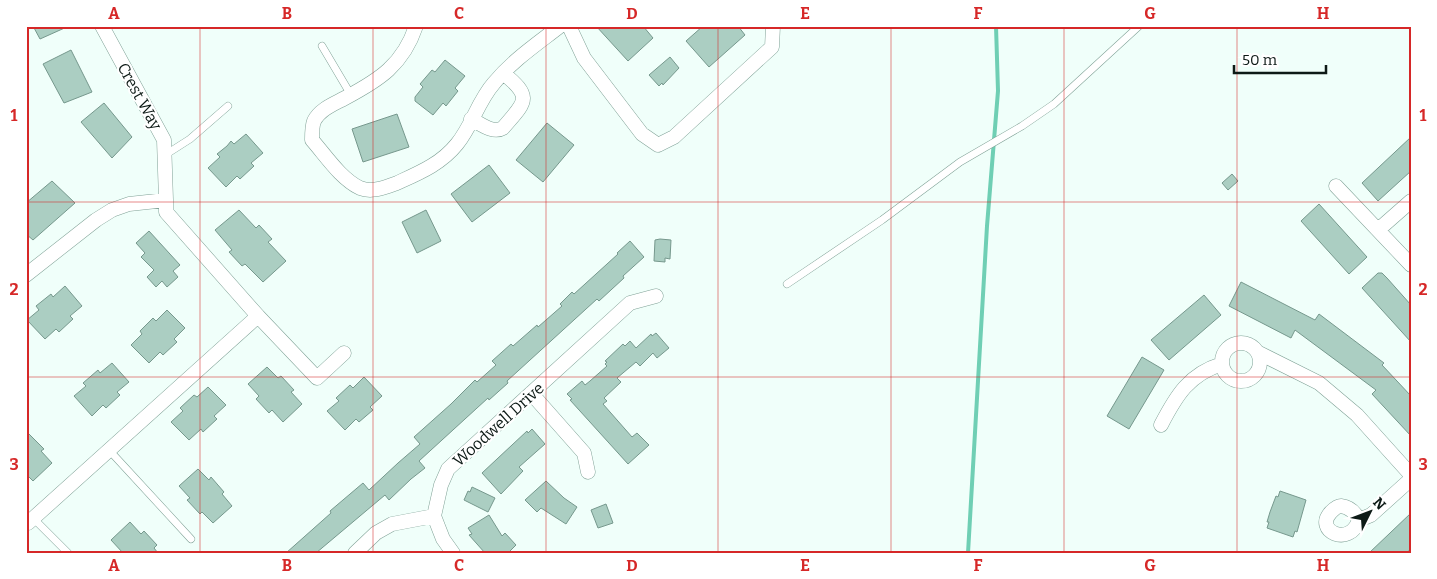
<svg xmlns="http://www.w3.org/2000/svg" width="1437" height="579" font-family="Bitter,serif">
	<style>
		.lines { fill: none; stroke-linecap: round; stroke-linejoin: round }
		.stream { stroke: #6fcfb4; stroke-width: 4 }
		.building { fill: #abcec2; stroke: #76988d }
		.lane-casing { stroke: #80a297; stroke-width: 8 }
		.street-casing { stroke: #80a297; stroke-width: 15 }
		.lane { stroke: #fff; stroke-width: 7 }
		.street { stroke: #fff; stroke-width: 14 }
		.grid { fill: none; stroke: #d62828; stroke-width: 1; stroke-opacity: 0.55 }
		.labels { text-anchor: middle; stroke-width: 4; stroke-linejoin: round; paint-order: stroke }
		.street-label { font-size: 16px; fill: #0d1a16; stroke: #fff }
		.neatline { fill: none; stroke: #d62828; stroke-width: 2 }
		.grid-label { font-size: 16px; text-anchor: middle; font-weight: bold; fill: #d62828 }
	</style>
	<rect width="100%" height="100%" fill="#f0fffa"/>
	<g class="lines">
		<path class="stream" d="M968,553L987,226L998,91L996,26"/>
	</g>
	<path class="building" d="M33,26H69L40,39Z
		M596,26H643L653,38L628,61Z
		M703,26H738L745,35L709,67L686,41Z
		M71,50L92,92L64,103L43,64Z
		M670,57L679,68L663,85L662,83L659,86L649,75Z
		M445,60L465,76L455,88L458,91L446,106L443,103L433,115L415,101V97L423,87L420,84L432,70L435,72Z
		M104,103L132,137L112,158L81,122Z
		M397,114L409,147L363,162L352,129Z
		M547,123L574,145L543,182L516,160Z
		M246,134L263,153L251,163L254,166L240,179L237,176L226,187L208,168L220,157L217,154L227,146L231,141L234,144Z
		M1411,137V171L1378,201L1362,183Z
		M489,165L510,193L472,222L451,194Z
		M1232,174L1238,181L1228,190L1222,183Z
		M52,181L75,203L33,240L26,234V203Z
		M1319,204L1367,257L1349,274L1301,221Z
		M239,210L256,228L259,225L272,239L268,242L286,261L263,282L245,264L242,266L229,252L232,250L215,230Z
		M426,210L441,241L417,253L402,222Z
		M149,231L180,265L173,271L178,277L167,287L162,281L156,287L147,277L154,270L141,257L145,253L136,243Z
		M660,239L671,240L670,259L665,258V262L654,261L655,240Z
		M630,241L644,257L623,276L624,278L599,301L597,299L507,381L508,383L489,400L488,398L419,461L425,468L411,479L389,500L385,495L316,553H286L331,513L330,511L363,483L369,490L398,463L420,444L414,437L451,404L475,380L477,382L496,365L492,361L511,344L513,346L537,325L538,327L562,306L560,304L572,292L574,294L618,254L617,253Z
		M1378,273H1382L1387,278L1411,305V342L1362,288Z
		M1241,282L1315,320L1319,314L1384,363L1382,365L1411,396V436L1372,394L1376,390L1295,330L1291,338L1229,306Z
		M65,286L82,306L70,316L73,319L59,332L56,329L45,339L27,320L39,310L36,306L51,294L53,297Z
		M1204,295L1221,315L1169,360L1151,340Z
		M167,310L185,328L174,339L177,342L163,355L160,352L149,363L131,345L142,334L140,331L153,318L156,321Z
		M656,333L669,348L657,358L653,353L640,366L636,362L617,378L621,382L604,398L607,401L603,404L632,437L637,433L649,445L628,464L570,400L572,399L567,394L582,381L585,385L590,381L607,366L605,364L607,362L605,361L623,344L625,346L630,341L636,348L651,334L652,336Z
		M1142,357L1164,370L1129,429L1107,416Z
		M112,363L129,382L117,392L120,395L106,408L103,405L92,416L74,396L86,386L83,383L98,370L100,373Z
		M267,367L278,378L281,376L294,390L291,392L302,404L283,422L272,410L269,413L256,399L259,396L248,384Z
		M364,377L382,396L370,407L373,410L359,422L356,419L345,430L327,411L339,401L336,398L350,385L353,388Z
		M208,387L226,405L214,416L217,419L203,432L201,429L189,440L171,422L183,411L180,408L194,395L197,397Z
		M532,429L545,444L519,467L523,471L501,494L482,473L527,431L528,433Z
		M26,431L44,449L41,451L52,463L33,481L26,474Z
		M198,469L209,480L211,477L224,492L222,494L232,506L213,523L202,512L200,514L187,500L190,498L179,486Z
		M546,481L564,498L577,507L566,524L541,508L537,512L525,500Z
		M472,487L495,498L488,512L464,500L468,491L470,492Z
		M1280,491L1306,500L1297,532L1295,531L1293,537L1267,528L1269,522H1267L1270,512L1276,496L1278,497Z
		M606,504L613,523L598,528L591,510Z
		M1411,513V549L1406,553H1369Z
		M489,515L502,536L505,533L516,545L508,553H485L469,535L472,534L468,528Z
		M130,522L141,534L144,531L157,545L154,548L158,553H123L111,540Z"/>
	<g class="lines">
		<defs>
			<path id="lane" d="M322,46L351,95
				M165,155L190,139L228,106
				M787,284L882,220L960,162L1022,126L1054,104L1139,26
				M109,450L191,539
				M33,518L68,553"/>
			<path id="street" d="M102,26L164,140L166,200
				M416,26C403,65 379,80 345,98C334,104 320,109 314,121C312,126 312,135 312,140C326,156 341,179 360,188C372,193 386,187 397,183C419,173 441,164 457,144C472,126 478,101 494,83C513,60 537,44 560,26
				M569,26L584,58L642,134L658,145L674,137L772,47L773,26
				M471,119C481,124 493,134 503,128C525,102 534,98 503,73
				M1336,186L1411,265
				M1378,230L1411,201
				M26,275L96,220L112,210L129,204L166,200V212L258,316L28,523L26,522
				M258,316L317,378L344,353
				M1222 362a19 19 0 1 1 38 0a19 19 0 1 1-38 0Z
				M1257,352L1319,383L1357,415L1411,475
				M531,393L584,453L588,472
				M1161,425C1176,396 1189,374 1222,364
				M434,516L443,539L453,553
				M1359,520C1355,512 1350,507 1341,506C1337,506 1334,509 1331,512C1313,531 1350,548 1359,520L1371,515L1411,479
				M355,553L376,533L392,524L434,516L441,485L448,469L630,303L656,296"/>
		</defs>
		<use href="#lane" class="lane-casing"/>
		<use href="#street" class="street-casing"/>
		<use href="#lane" class="lane"/>
		<use href="#street" class="street"/>
	</g>
	<path class="grid" d="M200,26V553M373,26V553M546,26V553M718,26V553M891,26V553M1064,26V553M1237,26V553M26,202H1411M26,377H1411"/>
	<g class="labels">
		<g class="street-label">
			<text transform="translate(140 96) rotate(61)" y="6">Crest Way</text>
			<text transform="translate(498 424) rotate(-42)" y="6">Woodwell Drive</text>
		</g>
	</g>
	<rect width="1437" height="579" fill="none" stroke="#ffffff" stroke-width="55"/>
	<g transform="translate(1370 512) rotate(48)" stroke="#ffffff" stroke-width="4" paint-order="stroke">
	<path d="M0-4L9 19L0 12L-9 19Z" fill="#0d1a16"/>
	<text y="-8" font-size="14" font-weight="bold" text-anchor="middle" fill="#0d1a16">N</text>
	</g>
	<path d="M1234 65v8h92v-8" fill="none" stroke="#0d1a16" stroke-width="2.5"/>
	<text x="1242" y="65" font-size="15" fill="#0d1a16" stroke="#ffffff" stroke-width="4" paint-order="stroke">50 m</text>
	<rect x="28" y="28" width="1382" height="524" class="neatline"/>
	<g class="grid-label">
		<text x="114" y="19">A</text>
		<text x="287" y="19">B</text>
		<text x="459" y="19">C</text>
		<text x="632" y="19">D</text>
		<text x="805" y="19">E</text>
		<text x="978" y="19">F</text>
		<text x="1150" y="19">G</text>
		<text x="1323" y="19">H</text>
		<text x="14" y="121">1</text>
		<text x="1423" y="121">1</text>
		<text x="14" y="295">2</text>
		<text x="1423" y="295">2</text>
		<text x="14" y="470">3</text>
		<text x="1423" y="470">3</text>
		<text x="114" y="571">A</text>
		<text x="287" y="571">B</text>
		<text x="459" y="571">C</text>
		<text x="632" y="571">D</text>
		<text x="805" y="571">E</text>
		<text x="978" y="571">F</text>
		<text x="1150" y="571">G</text>
		<text x="1323" y="571">H</text>
	</g>
</svg>
